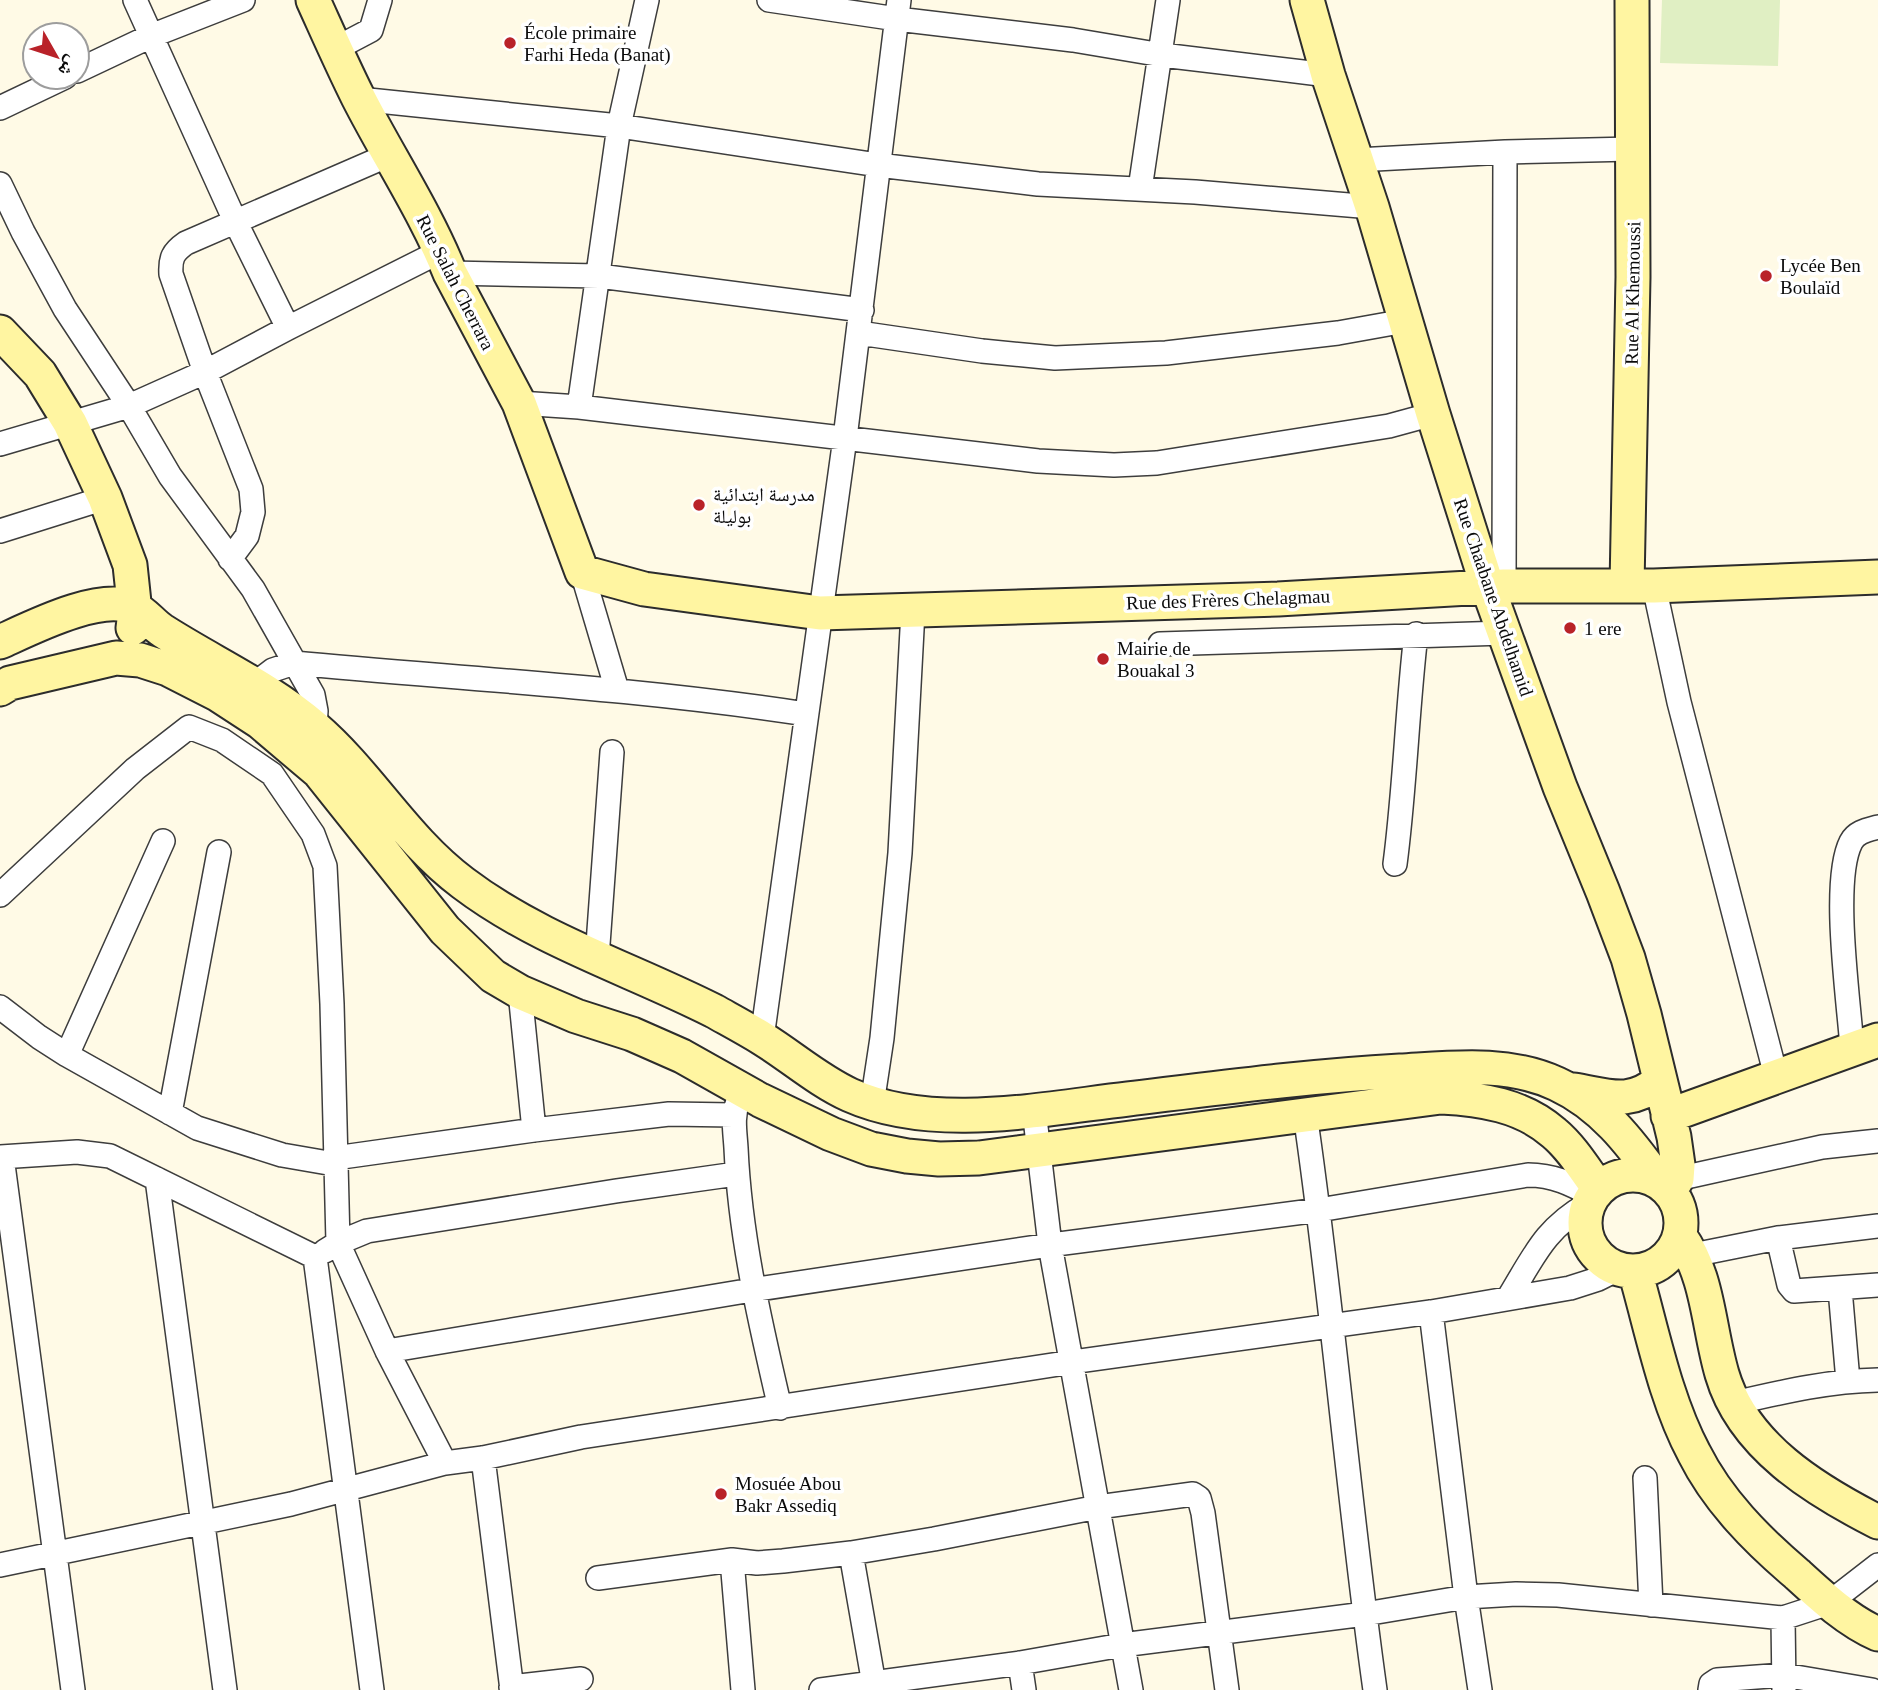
<svg xmlns="http://www.w3.org/2000/svg" width="1878" height="1690" font-family="'Times New Roman','Noto Naskh Arabic',serif">
	<style>
		.pitch { fill: #e0efc3 }
		.lines { fill: none; stroke-linecap: round; stroke-linejoin: round }
		.street-casing { stroke: #3d3d3d; stroke-width: 26 }
		.secondary-casing { stroke: #2c2c2c; stroke-width: 37 }
		.street { stroke: #fff; stroke-width: 23 }
		.secondary { stroke: #fff5a1; stroke-width: 33 }
		.poi-dot { fill: #b92229; stroke: #fff; stroke-width: 2.5 }
		.labels { text-anchor: middle; stroke-width: 7; stroke-linejoin: round; paint-order: stroke }
		.poi-label { font-size: 19px; fill: #0a0a0a; stroke: #fff; text-anchor: start }
		.street-label { font-size: 19px; fill: #0a0a0a; stroke: #fff }
	</style>
	<rect width="100%" height="100%" fill="#fffae6"/>
	<path class="pitch" d="M1662,0H1780L1778,66L1660,63Z"/>
	<g class="lines">
		<defs>
			<path id="street" d="M135,0L236,223L288,328
				M769,0L897,19L1073,40L1162,55L1328,75
				M335,49L371,30L380,0
				M77,71L151,36L243,0
				M359,99L619,126L878,165L1038,184L1195,192L1372,207
				M0,108L65,77
				M1357,160L1505,152L1632,149
				M0,184L23,232L65,309L129,406L170,476L253,589L313,695L316,711L315,727
				M1140,189L1168,0
				M450,273L599,276L862,310
				M859,333L982,351L1055,358L1166,353L1338,333L1405,321
				M519,403L579,407L1038,461L1114,465L1157,463L1389,426L1433,414
				M579,407L619,126L647,0
				M0,444L129,406L205,372L288,328L441,251
				M0,531L105,498
				M230,559L247,536L253,512L251,489L205,372L171,274C170,258 173,252 186,243L391,154
				M582,572L617,690
				M1504,586L1505,152
				M1654,586L1679,702L1776,1076
				M1160,644L1504,633
				M253,685L273,670L294,663C465,679 636,688 806,714
				M1395,864C1405,788 1407,711 1416,634
				M0,895L135,769L189,727L222,740L272,774L313,834L325,866L332,1004L338,1243L387,1351L445,1463
				M597,958L612,752
				M520,992L534,1130
				M0,1007L39,1037L67,1055L197,1128L282,1155L334,1164
				M762,1038L845,438L899,0
				M1852,1048C1849,1002 1831,881 1851,842C1856,832 1867,830 1878,827
				M67,1055L163,841
				M738,1101C732,1118 735,1131 736,1148C740,1237 760,1322 780,1408
				M872,1104L882,1038L900,853L913,611
				M1034,1110L1050,1245L1131,1690
				M170,1113L219,852
				M1305,1114C1333,1305 1348,1498 1375,1690
				M0,1157L77,1152L110,1156L315,1257
				M2,1157L73,1690
				M335,1158L534,1130L669,1114L733,1115
				M157,1179L225,1690
				M1677,1179L1822,1147L1878,1141
				M1778,1238L1789,1285L1794,1291L1878,1285
				M325,1251L338,1243L367,1231L616,1191L736,1174
				M1693,1255L1778,1238L1878,1226
				M315,1257L372,1690
				M1840,1289L1848,1381
				M1509,1297C1534,1256 1545,1228 1588,1204
				M1431,1312L1466,1597L1480,1690
				M387,1351L752,1290L1050,1245L1319,1210L1528,1175C1554,1175 1571,1184 1594,1196
				M1734,1403C1782,1392 1828,1381 1878,1380
				M483,1458L512,1690
				M1645,1478L1651,1605
				M851,1553L875,1690
				M732,1560L743,1690
				M0,1565L291,1504L445,1463L483,1458L581,1437L1072,1362L1431,1312L1570,1288L1598,1279L1618,1269
				M598,1578L732,1560L757,1563L783,1561L851,1553L934,1539L1098,1507L1193,1494L1199,1498L1203,1513L1227,1690
				M1783,1618L1784,1690
				M1020,1663L1024,1690
				M511,1687L581,1679
				M821,1690L1020,1663L1122,1645L1365,1614L1466,1597L1516,1594L1558,1595L1783,1618L1829,1603L1878,1565
				M1710,1690L1711,1684L1717,1680L1784,1675L1872,1690"/>
			<path id="secondary" d="M313,0C328,33 342,65 358,97C388,156 425,211 450,273L519,403L582,572L644,589L820,613L1278,599L1504,586H1654L1878,577
				M1307,0L1328,75L1372,207L1433,414L1488,588L1560,787L1603,892L1628,958L1644,1014L1674,1137L1678,1165L1677,1179L1670,1191
				M0,332L40,374L70,423L105,498L130,565L135,612L133,628
				M1627,586L1633,277L1632,0
				M0,642C31,628 101,592 134,608C145,613 153,625 163,631C213,663 269,688 314,727C369,774 404,839 463,883C538,940 631,969 714,1011C730,1020 747,1029 763,1039C792,1057 819,1081 850,1095C933,1132 1041,1109 1128,1099C1219,1088 1309,1076 1400,1071C1452,1068 1508,1061 1557,1084C1602,1105 1630,1142 1658,1181
				M0,689L10,683L116,658L140,660L168,669L217,694L260,722L319,772L445,930L493,976L520,992L576,1016L632,1034L682,1056L760,1100L831,1134L871,1149L907,1156L939,1159L979,1158L1441,1097C1481,1099 1522,1105 1554,1133C1572,1148 1585,1170 1599,1189
				M1574,1090C1610,1096 1629,1106 1660,1081
				M1668,1116L1878,1040
				M1585 1223a48 48 0 1 1 96 0a48 48 0 1 1-96 0Z
				M1680,1236C1709,1278 1708,1326 1722,1374C1743,1446 1815,1490 1878,1522
				M1635,1271C1652,1330 1665,1399 1694,1453C1718,1501 1757,1540 1797,1574C1821,1596 1848,1621 1878,1634"/>
		</defs>
		<use href="#street" class="street-casing"/>
		<use href="#secondary" class="secondary-casing"/>
		<use href="#street" class="street"/>
		<use href="#secondary" class="secondary"/>
	</g>
	<g class="poi-dot">
		<circle cx="510" cy="43" r="7"/>
		<circle cx="1766" cy="276" r="7"/>
		<circle cx="699" cy="505" r="7"/>
		<circle cx="1570" cy="628" r="7"/>
		<circle cx="1103" cy="659" r="7"/>
		<circle cx="721" cy="1494" r="7"/>
	</g>
	<g class="labels">
		<g class="poi-label">
			<text x="524" y="39">École primaire<tspan x="524" dy="22">Farhi Heda (Banat)</tspan></text>
			<text x="1780" y="272">Lycée Ben<tspan x="1780" dy="22">Boulaïd</tspan></text>
			<text x="713" y="501">مدرسة ابتدائية<tspan x="713" dy="22">بوليلة</tspan></text>
			<text x="1584" y="635">1 ere</text>
			<text x="1117" y="655">Mairie de<tspan x="1117" dy="22">Bouakal 3</tspan></text>
			<text x="735" y="1490">Mosuée Abou<tspan x="735" dy="22">Bakr Assediq</tspan></text>
		</g>
		<g class="street-label">
			<text transform="translate(456 282) rotate(63)" y="7">Rue Salah Cherrara</text>
			<text transform="translate(1632 293) rotate(-89)" y="7">Rue Al Khemoussi</text>
			<text transform="translate(1494 597) rotate(71)" y="7">Rue Chaabane Abdelhamid</text>
			<text transform="translate(1228 599) rotate(-2)" y="7">Rue des Frères Chelagmau</text>
		</g>
	</g>
	<g transform="translate(56 56) rotate(129)"><circle r="33" fill="#ffffff" stroke="#9d9d9d" stroke-width="2"/>
	<path d="M0-5L12 26L0 18L-12 26Z" fill="#b92229"/>
	<text y="-10" font-size="19" font-weight="bold" text-anchor="middle" fill="#0a0a0a">ش</text>
	</g>
</svg>
